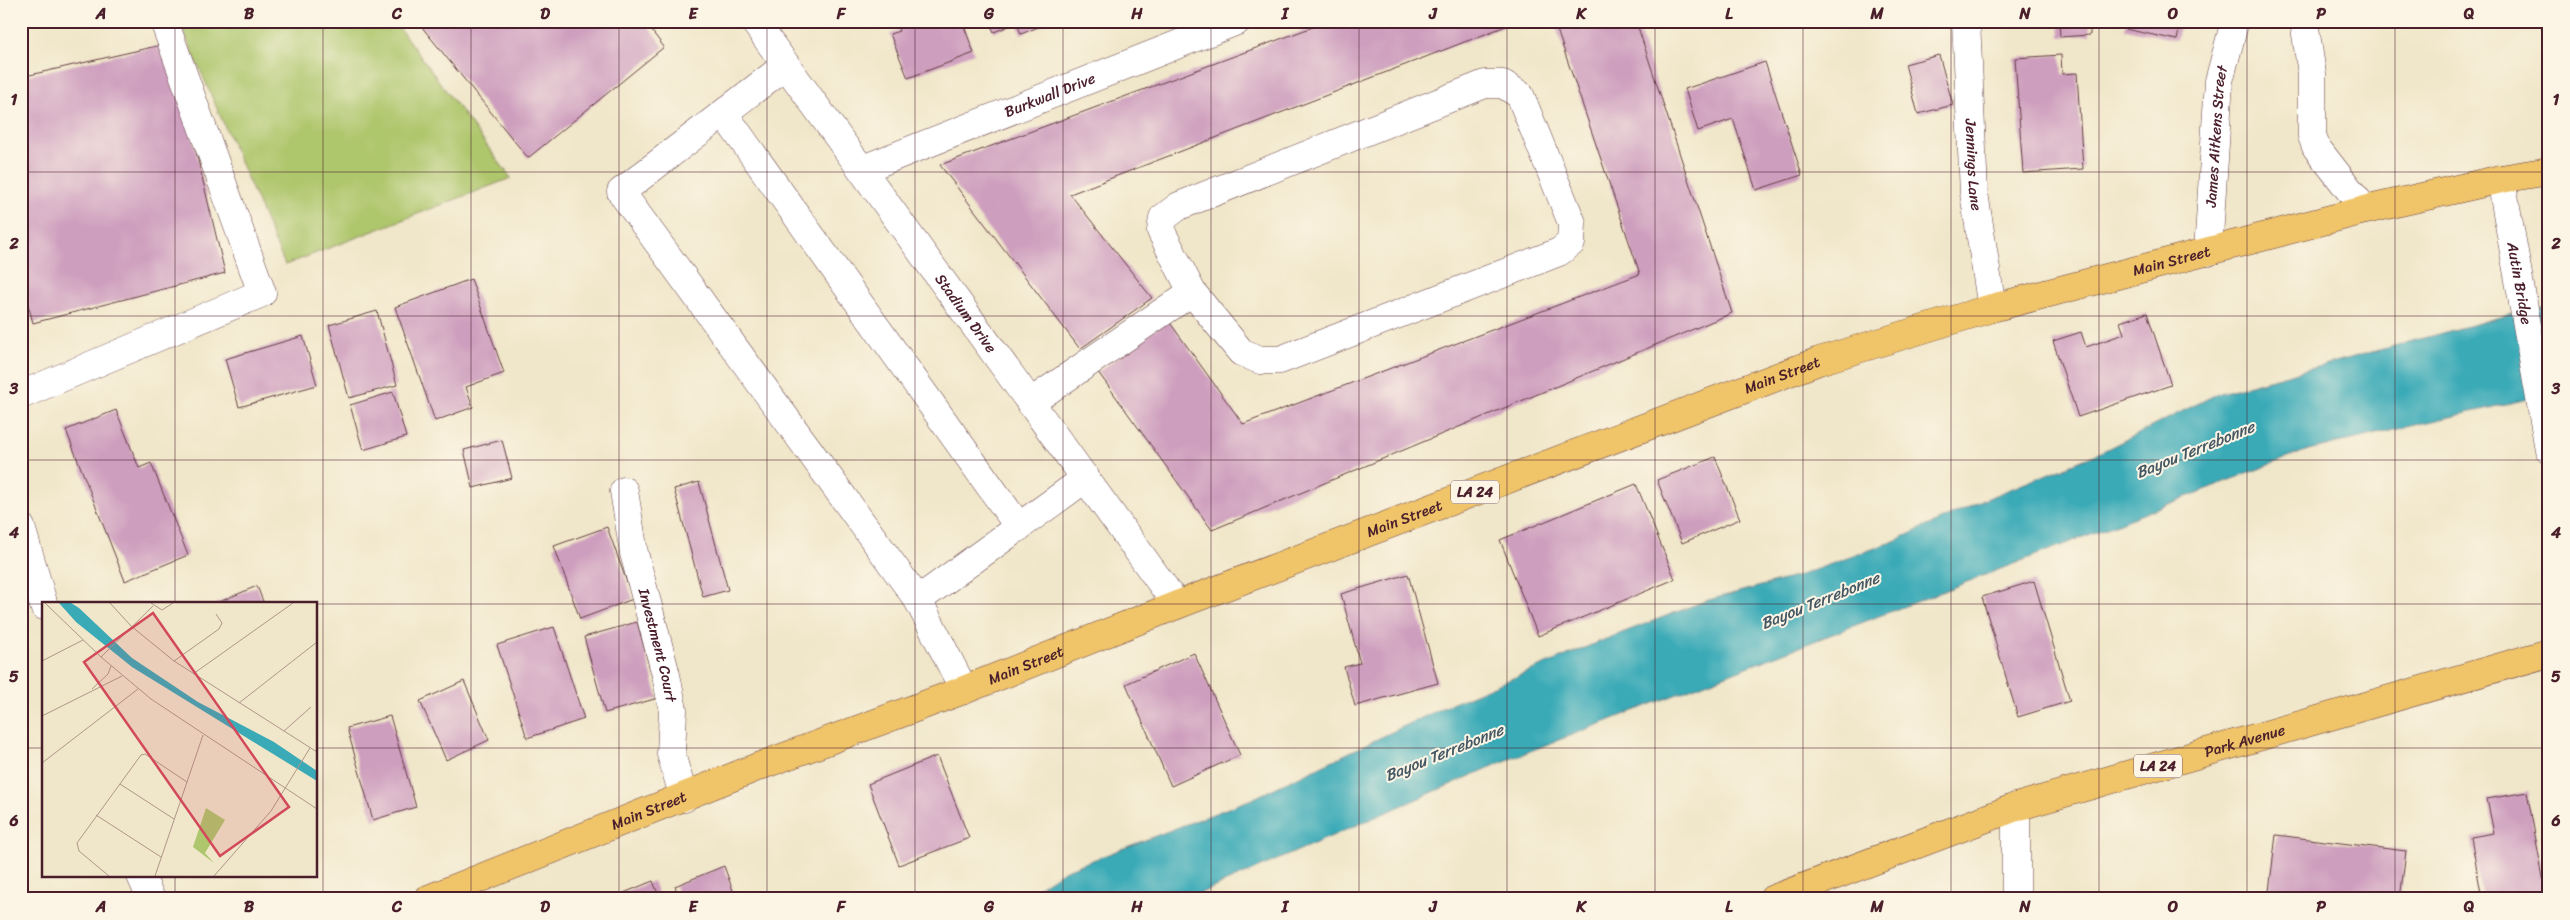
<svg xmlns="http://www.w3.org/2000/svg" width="2570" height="920" font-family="Sriracha,sans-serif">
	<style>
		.green { fill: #aec66c; stroke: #7c724c }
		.water { fill: #3aaab7; stroke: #426471 }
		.building { fill: #ce9ebe }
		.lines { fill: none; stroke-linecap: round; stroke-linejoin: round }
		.minor-casing { stroke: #633d43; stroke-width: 29 }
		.major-casing { stroke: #633d43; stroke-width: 29 }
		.minor { stroke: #fff; stroke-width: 28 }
		.major { stroke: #f0c469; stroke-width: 28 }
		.grid { fill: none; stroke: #4a1f2b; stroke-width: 1; stroke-opacity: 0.55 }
		.labels { text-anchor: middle; stroke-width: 4; stroke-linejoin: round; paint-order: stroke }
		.shield { fill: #fcf5e5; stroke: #7f5f63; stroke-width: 1 }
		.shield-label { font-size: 14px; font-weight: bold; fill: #4a1f2b }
		.street-label { font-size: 15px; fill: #4a1f2b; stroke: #fcf5e5 }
		.water-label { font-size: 16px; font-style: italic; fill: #445763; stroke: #fcf5e5 }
		.inset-road { fill: none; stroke: #ae968a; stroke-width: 1 }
		.view { fill: #d1495b; fill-opacity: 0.15; stroke: #d1495b; stroke-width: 2.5 }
		.inset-edge { fill: none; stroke: #4a1f2b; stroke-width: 2.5 }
		.neatline { fill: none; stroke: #4a1f2b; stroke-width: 2 }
		.grid-label { font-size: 16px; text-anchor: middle; font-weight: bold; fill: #4a1f2b }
	</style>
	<rect width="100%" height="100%" fill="#fcf5e5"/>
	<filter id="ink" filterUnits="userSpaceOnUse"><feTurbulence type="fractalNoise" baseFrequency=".02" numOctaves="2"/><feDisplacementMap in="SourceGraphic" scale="10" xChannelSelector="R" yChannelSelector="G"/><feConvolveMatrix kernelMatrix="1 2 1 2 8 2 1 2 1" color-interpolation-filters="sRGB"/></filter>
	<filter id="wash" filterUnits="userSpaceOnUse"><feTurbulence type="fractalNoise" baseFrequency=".0096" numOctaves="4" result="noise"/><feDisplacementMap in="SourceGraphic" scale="20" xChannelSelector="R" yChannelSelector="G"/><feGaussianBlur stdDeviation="1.12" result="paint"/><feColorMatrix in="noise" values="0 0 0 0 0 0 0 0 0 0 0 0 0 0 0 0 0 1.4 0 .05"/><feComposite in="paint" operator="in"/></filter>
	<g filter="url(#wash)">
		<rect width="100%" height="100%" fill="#f0e6c9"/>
		<path class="green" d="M179,21H394L511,178L285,265Z"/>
		<path class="water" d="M2549,304V394L2308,450L1507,760L1187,899H1020L1064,871L1252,799L1442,708L1601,641L1705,601L1795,577L1892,542L1993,496L2097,454L2217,394Z"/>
		<g id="blocks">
			<path class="building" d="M417,21H644L664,47L528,158Z
				M895,21H962L974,53L908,78L890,34L899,31Z
				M989,21H1053L1021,34L1017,23L994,32Z
				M1329,21H1519L1070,194L1152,298L1080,349L940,165Z
				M1554,21H1636L1732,313L1212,530L1098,372L1168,320L1243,424L1640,274Z
				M2059,21H2090V35L2060,37Z
				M2127,21H2181L2177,40L2125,29Z
				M2541,21H2549V29L2542,30Z
				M170,43L225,273L33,323L21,278V77Z
				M1939,55L1953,105L1918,114L1905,64Z
				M2061,55L2062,74L2077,73L2083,169L2023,173L2015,58Z
				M1765,62L1802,175L1756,190L1733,119L1698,131L1685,89Z
				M471,279L504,373L466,387L473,407L435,421L395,307Z
				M377,311L397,385L349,398L329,325Z
				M2147,313L2171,385L2078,417L2053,341L2081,332L2086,347L2124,334L2120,322Z
				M303,336L317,385L239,407L225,359Z
				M393,392L406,437L363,450L350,405Z
				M116,410L139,468L151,463L188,555L125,581L66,430Z
				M502,440L512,478L473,488L464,450Z
				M1715,457L1740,519L1682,543L1657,480Z
				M699,482L728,590L703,597L674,489Z
				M1636,484L1675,579L1538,636L1500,540Z
				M607,527L633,599L580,619L554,546Z
				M1408,574L1438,683L1355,706L1344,667L1360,663L1341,594Z
				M2034,581L2070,701L2018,717L1982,597Z
				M257,586L264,604H214Z
				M637,622L658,698L605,713L584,637Z
				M554,627L584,719L527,738L497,645Z
				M1194,653L1240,755L1171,786L1126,684Z
				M464,681L489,740L446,760L420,701Z
				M390,716L416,807L373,820L347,728Z
				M937,756L969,838L899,865L868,784Z
				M2527,792L2547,899H2482L2471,837L2494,833L2487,799Z
				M2276,835L2406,851L2400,899H2268Z
				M724,866L736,899H680L675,886Z
				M653,881L660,899H609Z"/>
		</g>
	</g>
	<g filter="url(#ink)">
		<use href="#blocks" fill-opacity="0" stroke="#633d43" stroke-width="1"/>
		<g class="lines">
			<defs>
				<g id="minor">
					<path id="s1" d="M754,21L1177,605"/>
					<path id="s2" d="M1966,21L1974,193L1992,308"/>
					<path d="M2304,21L2312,74V136L2316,147L2365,210"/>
					<path d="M786,65L621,192L918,600L964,690"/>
					<path d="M724,114L1019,527"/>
					<path id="s3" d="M863,169L1237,21"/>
					<path id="s4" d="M2501,179L2549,449"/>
					<path id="s5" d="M2208,252L2219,81L2235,21"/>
					<path d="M21,395L262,293L164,21"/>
					<path d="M1031,402L1192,292L1161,231L1163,218L1179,206L1485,84H1503L1520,95L1572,223L1571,243L1559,252L1280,360H1260L1241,352L1192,292"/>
					<path id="s6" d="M624,491L634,553L666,675L673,710L671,754L684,798"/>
					<path d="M21,527L44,606"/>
					<path d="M918,600L1086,478"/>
					<path d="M2016,807V899"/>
					<path d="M141,876L151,899"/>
				</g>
				<g id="major">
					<path id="s7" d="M428,899L760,766L964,690L1177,605L1819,361L1992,308L2365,210L2501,179L2549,171"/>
					<path id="s8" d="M1773,899L2016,807L2549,653"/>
				</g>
			</defs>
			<use href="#minor" class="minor-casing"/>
			<use href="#major" class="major-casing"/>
			<use href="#minor" class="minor"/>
			<use href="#major" class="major"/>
		</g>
	</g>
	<path class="grid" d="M175,21V604M323,21V899M471,21V899M619,21V899M767,21V899M915,21V899M1063,21V899M1211,21V899M1359,21V899M1507,21V899M1655,21V899M1803,21V899M1951,21V899M2099,21V899M2247,21V899M2395,21V899M21,172H2549M21,316H2549M21,460H2549M21,604H44M316,604H2549M21,748H44M316,748H2549M175,876V899"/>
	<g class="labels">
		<g class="shield">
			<rect x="1451" y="480.5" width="48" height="23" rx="4"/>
			<rect x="2134" y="754.5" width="48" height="23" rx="4"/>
		</g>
		<g class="shield-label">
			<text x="1475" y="497">LA 24</text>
			<text x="2158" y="771">LA 24</text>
		</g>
		<g class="street-label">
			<text dy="5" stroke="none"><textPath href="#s3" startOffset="201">Burkwall Drive</textPath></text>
			<text dy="5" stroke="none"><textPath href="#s5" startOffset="116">James Aitkens Street</textPath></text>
			<text dy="5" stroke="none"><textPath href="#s2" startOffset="144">Jennings Lane</textPath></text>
			<text dy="5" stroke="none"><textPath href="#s7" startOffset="1858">Main Street</textPath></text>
			<text dy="5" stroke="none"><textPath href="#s4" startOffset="106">Autin Bridge</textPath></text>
			<text dy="5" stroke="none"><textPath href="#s1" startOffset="361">Stadium Drive</textPath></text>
			<text dy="5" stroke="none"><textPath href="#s7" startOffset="1452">Main Street</textPath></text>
			<text dy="5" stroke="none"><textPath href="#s7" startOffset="1048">Main Street</textPath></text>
			<text dy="5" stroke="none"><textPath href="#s6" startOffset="158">Investment Court</textPath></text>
			<text dy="5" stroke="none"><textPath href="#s7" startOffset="642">Main Street</textPath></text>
			<text dy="5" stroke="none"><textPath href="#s8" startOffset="498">Park Avenue</textPath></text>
			<text dy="5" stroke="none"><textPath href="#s7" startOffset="238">Main Street</textPath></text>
		</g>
		<g class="water-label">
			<text transform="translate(2195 449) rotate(-22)" y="6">Bayou Terrebonne</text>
			<text transform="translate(1820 600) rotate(-22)" y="6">Bayou Terrebonne</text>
			<text transform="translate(1444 752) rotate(-22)" y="6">Bayou Terrebonne</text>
		</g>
	</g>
	<g transform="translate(42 602)">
		<rect width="275" height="275" fill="#f0e6c9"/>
		<path d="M164,206L183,218L163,251L172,261L151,245Z" fill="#aec66c"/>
		<path d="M17,1H29L37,6L90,56L156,100L232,140L275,169V179L90,65L34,20Z" fill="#3aaab7"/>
		<path class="inset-road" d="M3,1L59,55L109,97L275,207M68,1L89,24L132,59L275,150M109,1L120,8L131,1M59,55L111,4M0,59L41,38M132,59L177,27L180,21L174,12M151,72L251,1M50,87L66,72L69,64M197,101L275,40M0,114L80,74M242,129L269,105M0,161L96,87M78,182L132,217M54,213L119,255M67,274L37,249L35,241L99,153L103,152L145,180M113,274L161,133M172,274L229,209L268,146"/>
		<path class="view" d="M111,11L247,205L178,254L42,60Z"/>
		<rect width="275" height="275" class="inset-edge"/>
	</g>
	<rect width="2570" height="920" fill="none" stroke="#fcf5e5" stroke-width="55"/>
	<rect x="28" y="28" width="2514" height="864" class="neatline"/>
	<g class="grid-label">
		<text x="101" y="19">A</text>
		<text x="249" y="19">B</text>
		<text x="397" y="19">C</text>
		<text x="545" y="19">D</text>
		<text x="693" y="19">E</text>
		<text x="841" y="19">F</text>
		<text x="989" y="19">G</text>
		<text x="1137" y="19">H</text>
		<text x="1285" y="19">I</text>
		<text x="1433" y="19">J</text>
		<text x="1581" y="19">K</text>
		<text x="1729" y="19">L</text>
		<text x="1877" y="19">M</text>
		<text x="2025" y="19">N</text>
		<text x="2173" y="19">O</text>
		<text x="2321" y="19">P</text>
		<text x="2469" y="19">Q</text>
		<text x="14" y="105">1</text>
		<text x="2556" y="105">1</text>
		<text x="14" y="249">2</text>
		<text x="2556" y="249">2</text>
		<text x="14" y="394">3</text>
		<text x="2556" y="394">3</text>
		<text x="14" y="538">4</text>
		<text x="2556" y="538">4</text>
		<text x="14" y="682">5</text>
		<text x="2556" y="682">5</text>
		<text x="14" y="826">6</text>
		<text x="2556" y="826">6</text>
		<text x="101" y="912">A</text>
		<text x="249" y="912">B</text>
		<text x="397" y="912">C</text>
		<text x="545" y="912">D</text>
		<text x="693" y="912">E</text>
		<text x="841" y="912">F</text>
		<text x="989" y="912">G</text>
		<text x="1137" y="912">H</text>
		<text x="1285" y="912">I</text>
		<text x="1433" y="912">J</text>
		<text x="1581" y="912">K</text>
		<text x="1729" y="912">L</text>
		<text x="1877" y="912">M</text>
		<text x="2025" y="912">N</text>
		<text x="2173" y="912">O</text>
		<text x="2321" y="912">P</text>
		<text x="2469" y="912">Q</text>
	</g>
</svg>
